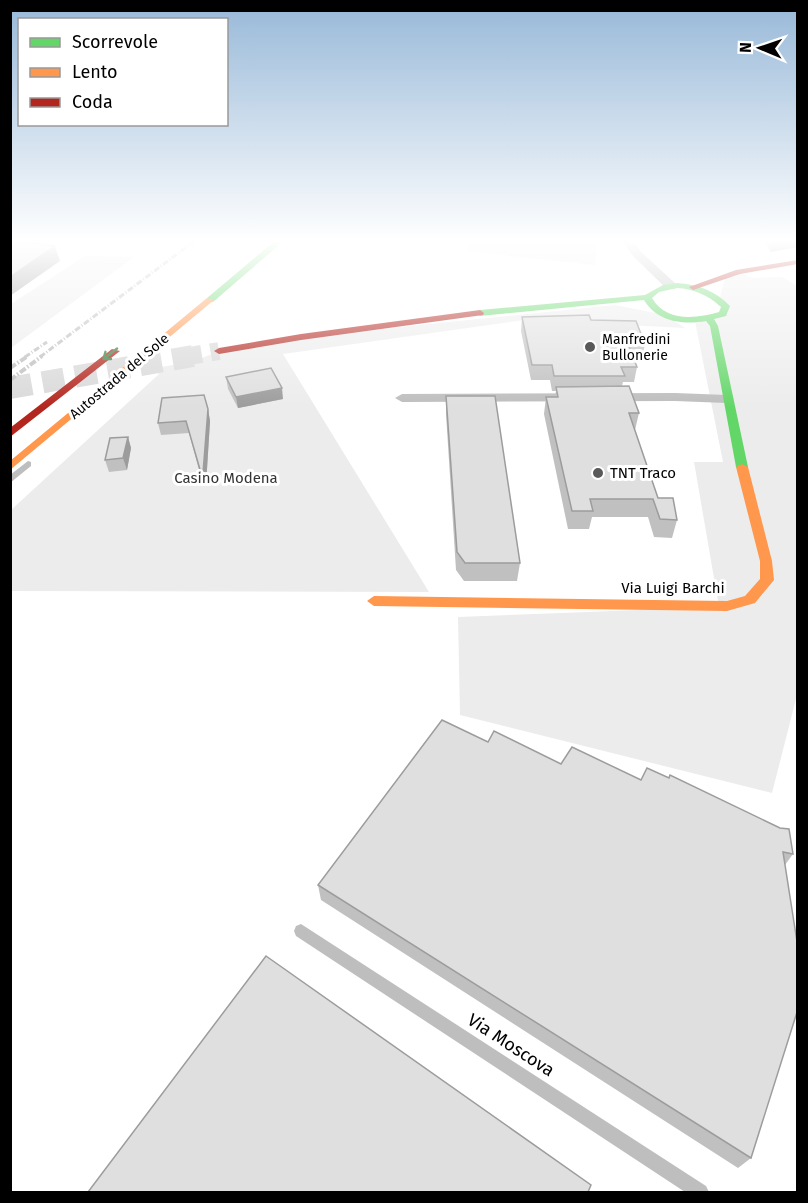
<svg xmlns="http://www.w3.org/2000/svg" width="808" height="1203" font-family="'Fira Sans',sans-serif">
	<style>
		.green { fill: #ececec }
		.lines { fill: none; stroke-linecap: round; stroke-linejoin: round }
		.secondary-tunnel-far1 { stroke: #d9d9d9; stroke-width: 18; stroke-dasharray: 18 9; stroke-linecap: butt }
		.secondary-tunnel { stroke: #d9d9d9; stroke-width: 22; stroke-dasharray: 22 11; stroke-linecap: butt }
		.lane { fill: #bebebe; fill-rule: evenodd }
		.street { fill: #bebebe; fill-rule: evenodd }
		.fast { fill: #63d668; fill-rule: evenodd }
		.slow { fill: #ff974d; fill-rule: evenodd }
		.jam { fill: #b3261e; fill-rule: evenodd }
		.rail-far1 { stroke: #bebebe; stroke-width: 3; stroke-dasharray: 6 2 1 2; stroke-linecap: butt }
		.rail { stroke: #bebebe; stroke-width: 4; stroke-dasharray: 7 2 1.5 2; stroke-linecap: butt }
		.wall { fill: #c0c0c0 }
		.shaded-wall { fill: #9c9c9c }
		.building { fill: #dfdfdf; stroke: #9c9c9c; stroke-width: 1.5 }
		.oneway { stroke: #3b803e }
		.poi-dot { fill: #595959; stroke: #fff; stroke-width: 2 }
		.labels { text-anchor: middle; stroke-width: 6; stroke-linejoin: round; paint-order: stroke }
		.far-poi-label { font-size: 14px; fill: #000; stroke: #fff; text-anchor: start }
		.far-street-label { font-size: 14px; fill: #000; stroke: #fff }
		.poi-label { font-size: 15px; fill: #000; stroke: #fff; text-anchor: start }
		.park-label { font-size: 15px; fill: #333; stroke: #fff }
		.street-label { font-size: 15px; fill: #000; stroke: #fff }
		.near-street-label { font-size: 18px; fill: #000; stroke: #fff }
	</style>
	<rect width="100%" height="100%" fill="#fff"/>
	<path class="green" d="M471,239H597L595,265L465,251Z
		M85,256L134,257L11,348V304Z
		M739,272L752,278L782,277L797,286V695L772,793L460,715L458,617L719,607L694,462H723L695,321L723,314L720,297L725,278Z
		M615,305L665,315L685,328L524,320L283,354L429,592L11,591V510L159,374L156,368L195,361L219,351L301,337Z"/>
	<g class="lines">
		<path class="secondary-tunnel-far1" d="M184,357L219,351"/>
		<path class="secondary-tunnel" d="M10,388L193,356"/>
		<path class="lane" d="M98,239H119L113,243Z
			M28,461L31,462V466L10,483V475Z
			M301,924L706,1186L709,1192H685L296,936L294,931L296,926Z"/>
		<path class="street" d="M621,239H632L641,252L675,283V289H667L633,256Z
			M675,393L727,395L734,399L727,403L675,401L402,402L395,398L402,394Z"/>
		<path class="fast" d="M277,239H286L213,302H207V298Z
			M677,283C697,284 716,291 730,306L726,316L714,319L718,326L748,467L746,469H738L736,467L710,326L706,321C683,325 657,322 644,300L480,316L476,313L480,310L645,295L663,285ZM677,288C694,289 708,295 721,307L719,312C695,319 666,322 652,298L659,292Z"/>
		<path class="slow" d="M207,298L214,300L10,470V461Z
			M742,464L748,467L772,561L774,580L755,603L727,611L374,606L367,601L374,596L727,601L745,596L760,579V561L736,467Z"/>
		<path class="jam" d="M798,260V264L740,274L693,290L689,287L736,270Z
			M480,310L484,313L483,315L301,340L219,354L214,351L219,348L301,334Z
			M112,349L120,351L10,437V428Z"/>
		<path class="rail-far1" d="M25,357L47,342
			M40,357L197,239"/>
		<path class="rail" d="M10,368L28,356
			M10,380L42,356"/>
	</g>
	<path class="wall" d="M763,239H798V247L770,252Z
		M522,317L591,320L645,344L642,358H634L637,367L634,382H623L622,386L639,413L635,430L658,498L677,520L672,538L654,537L648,517H592L589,529H568L544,414L546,397H555L556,391H552L550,380H531L521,331Z
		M226,377L283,399L238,408L228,389Z
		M446,396L520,563L517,581H464L456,570L446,414Z
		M208,409L210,421L206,485H203L189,433L161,435L158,423Z
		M128,437L131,448L127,470L109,472L105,460Z
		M488,742L561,764L641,780L793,854L785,865L751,1158L738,1168L321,900L318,885Z"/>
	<path class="shaded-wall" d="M773,239H798V247L770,252Z
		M55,246L60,261L10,296V277Z
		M282,388L283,399L238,408L236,397Z
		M208,409L210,421L206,485L203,473Z
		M128,437L131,448L127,470L123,458Z"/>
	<path class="building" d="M10,240L55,246L10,277Z
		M589,315L591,320L636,321L645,344H628L637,367H621L625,376H554L552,365H532L522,317Z
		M271,368L282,388L236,397L226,377Z
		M629,386L639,413H629L658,498H673L677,520L660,519L653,499H590L593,511H572L546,397H558L556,387Z
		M204,395L208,409L203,473H201L186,421L158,423L162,398Z
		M446,396H495L520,563H465L457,552Z
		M128,437L123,458L105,460L110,438Z
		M442,720L488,742L494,731L561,764L572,747L641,780L647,768L669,778L670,775L780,828L789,829L793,854L783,852L798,948V1009L751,1158L318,885Z
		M266,956L591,1185L588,1192H88Z"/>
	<defs><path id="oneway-shaft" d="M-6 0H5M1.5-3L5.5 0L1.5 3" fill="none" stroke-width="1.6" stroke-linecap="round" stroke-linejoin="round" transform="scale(1.5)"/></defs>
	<use class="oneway" href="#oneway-shaft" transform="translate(110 354) rotate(142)"/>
	<linearGradient id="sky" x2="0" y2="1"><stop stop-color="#97b8d8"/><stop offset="0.59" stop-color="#fff"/><stop offset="1" stop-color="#fff" stop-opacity="0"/></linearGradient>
	<rect width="808" height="408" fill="url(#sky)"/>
	<g class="poi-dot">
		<circle cx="590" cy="347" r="6"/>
		<circle cx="598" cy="473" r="6"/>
	</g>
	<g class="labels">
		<g class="far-poi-label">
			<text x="602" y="344">Manfredini<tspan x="602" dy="16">Bullonerie</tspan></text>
		</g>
		<g class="far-street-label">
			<text transform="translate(119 376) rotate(-40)" y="5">Autostrada del Sole</text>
		</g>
		<g class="poi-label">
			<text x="610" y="478">TNT Traco</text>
		</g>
		<g class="park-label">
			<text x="226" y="483">Casino Modena</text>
		</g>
		<g class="street-label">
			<text x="673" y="593">Via Luigi Barchi</text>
		</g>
		<g class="near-street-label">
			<text transform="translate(511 1045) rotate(33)" y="6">Via Moscova</text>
		</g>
	</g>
	<rect width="808" height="1203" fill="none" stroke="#000000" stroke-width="24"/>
	<rect x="18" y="18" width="210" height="108" fill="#ffffff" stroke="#999999" stroke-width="1.5"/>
	<rect x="30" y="38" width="30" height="9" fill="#63d668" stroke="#999999" stroke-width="1.5"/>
	<text x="72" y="48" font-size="18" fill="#000000">Scorrevole</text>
	<rect x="30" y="68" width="30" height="9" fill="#ff974d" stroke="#999999" stroke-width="1.5"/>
	<text x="72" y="78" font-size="18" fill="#000000">Lento</text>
	<rect x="30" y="98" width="30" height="9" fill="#b3261e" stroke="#999999" stroke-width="1.5"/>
	<text x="72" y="108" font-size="18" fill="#000000">Coda</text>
	<g transform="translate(760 48) rotate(272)" stroke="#ffffff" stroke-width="4.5" paint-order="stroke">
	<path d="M0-4.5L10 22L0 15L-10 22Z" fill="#000000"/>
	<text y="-9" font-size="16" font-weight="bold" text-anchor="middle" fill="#000000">N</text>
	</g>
</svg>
